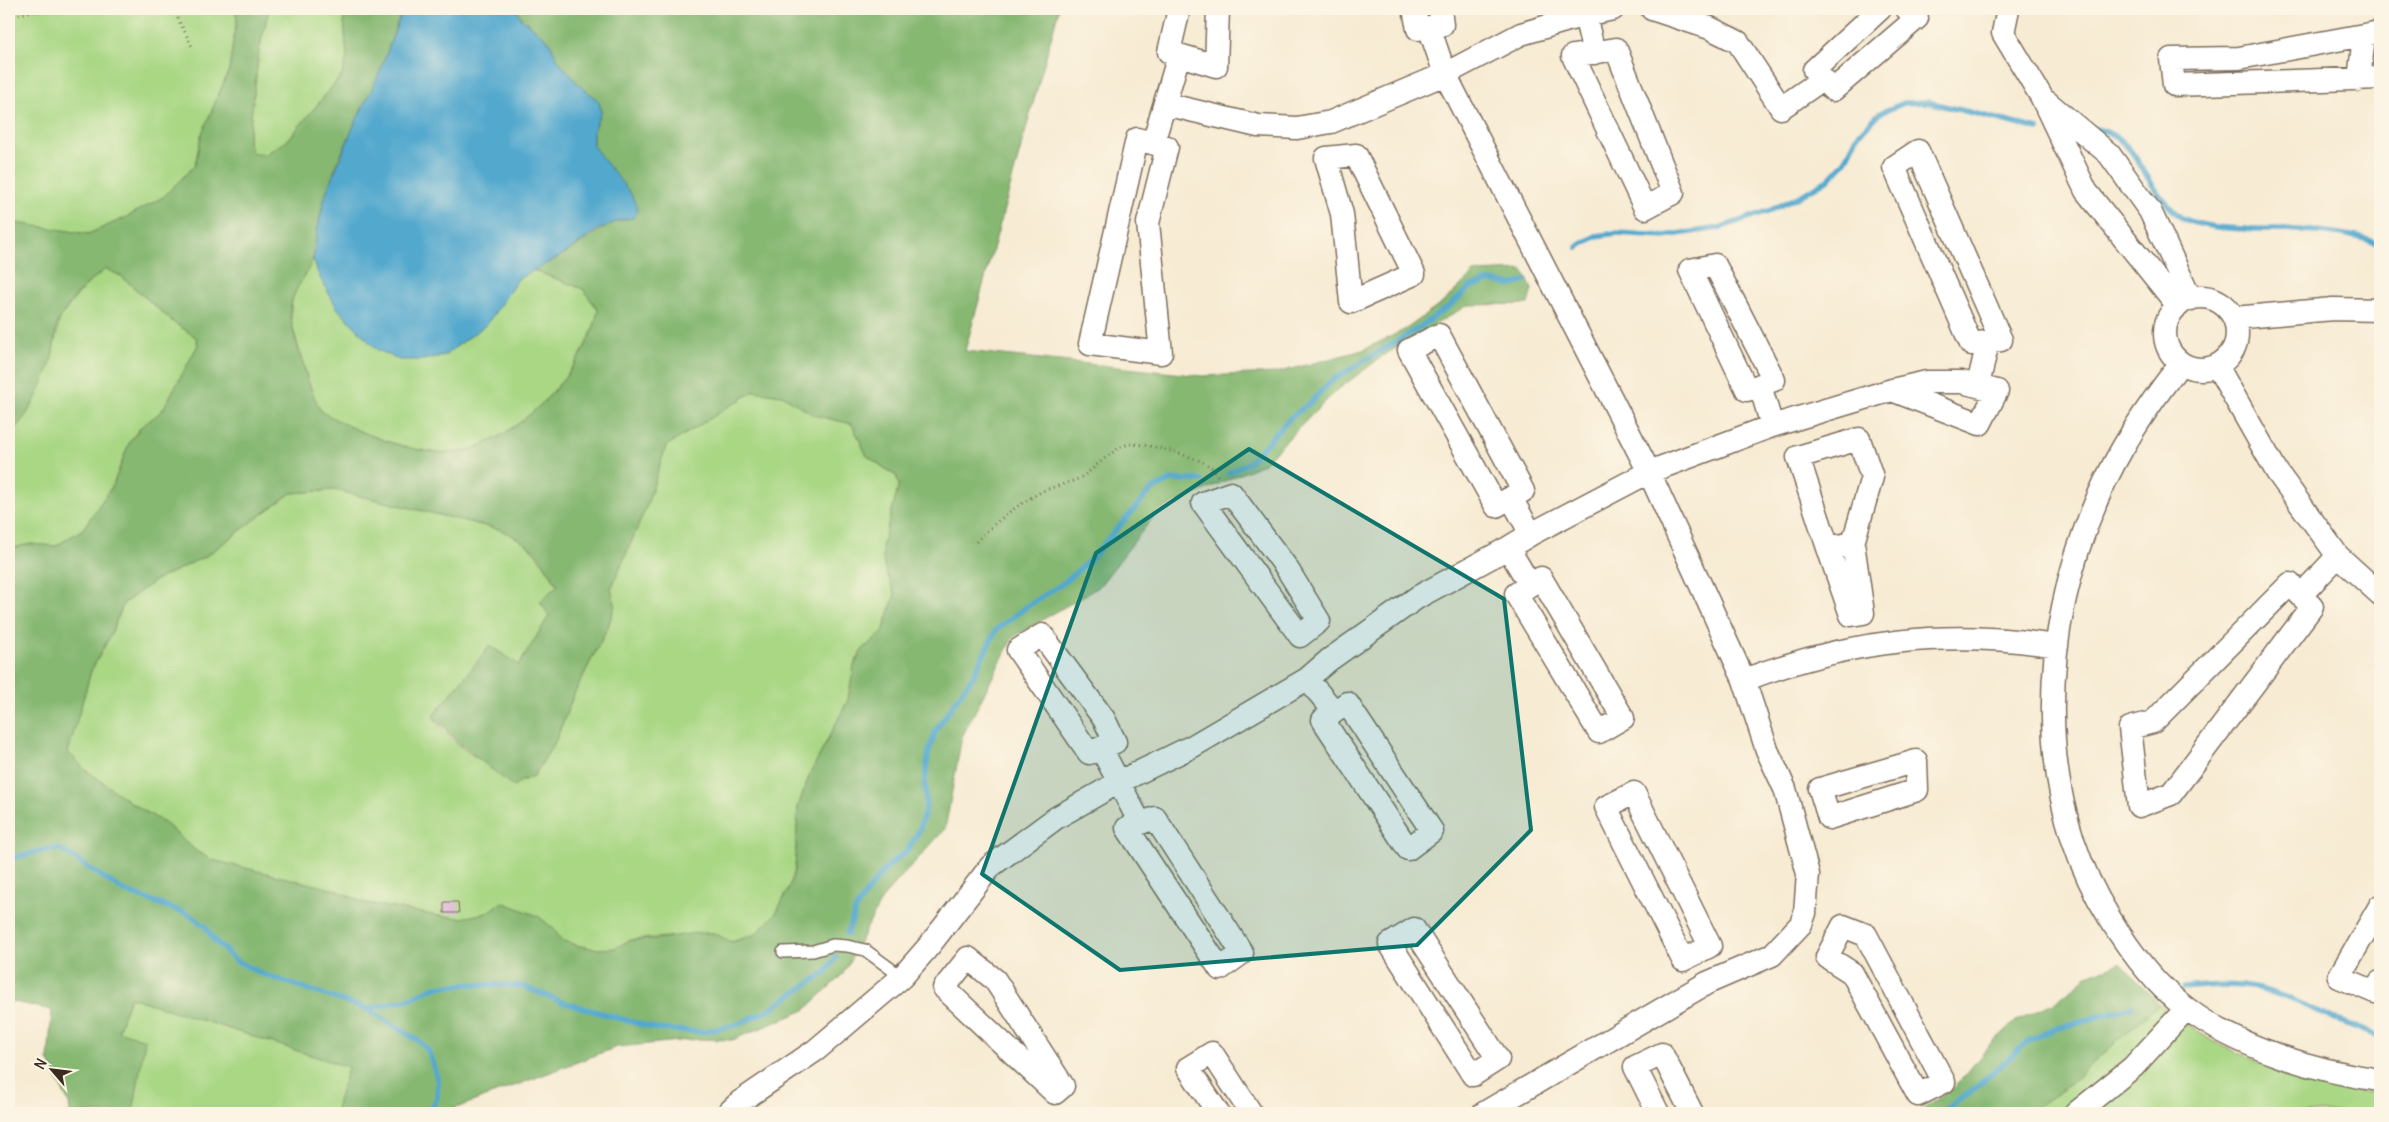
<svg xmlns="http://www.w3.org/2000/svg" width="2389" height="1122" font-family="Delius,sans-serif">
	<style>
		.green { fill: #a9d784; stroke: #728051 }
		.forest { fill: #86b872; stroke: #607148; fill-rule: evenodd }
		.water { fill: #52a8ce; stroke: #466976 }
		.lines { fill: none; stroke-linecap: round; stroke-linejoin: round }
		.stream { stroke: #52a8ce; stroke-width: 5.5 }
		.building { fill: #d8a9d7 }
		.service-casing { stroke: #7d6e5d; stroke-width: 14 }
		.minor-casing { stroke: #7d6e5d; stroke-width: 25 }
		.path { stroke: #7d6e5d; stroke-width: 3; stroke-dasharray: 1 4; stroke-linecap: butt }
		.service { stroke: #fff; stroke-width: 11 }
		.minor { stroke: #fff; stroke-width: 22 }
		.marked { fill: #0f766e; fill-opacity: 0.2; stroke: #0f766e; stroke-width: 4; stroke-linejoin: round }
	</style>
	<rect width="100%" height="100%" fill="#fcf5e5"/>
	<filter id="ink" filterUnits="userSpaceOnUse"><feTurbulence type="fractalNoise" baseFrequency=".02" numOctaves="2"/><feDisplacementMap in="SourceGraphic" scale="10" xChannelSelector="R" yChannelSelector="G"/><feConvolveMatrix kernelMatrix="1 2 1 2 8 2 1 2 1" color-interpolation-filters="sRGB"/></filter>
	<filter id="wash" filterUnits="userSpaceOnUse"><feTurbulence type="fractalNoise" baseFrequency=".0096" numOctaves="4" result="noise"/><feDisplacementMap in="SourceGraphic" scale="20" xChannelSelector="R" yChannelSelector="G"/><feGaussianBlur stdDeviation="1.12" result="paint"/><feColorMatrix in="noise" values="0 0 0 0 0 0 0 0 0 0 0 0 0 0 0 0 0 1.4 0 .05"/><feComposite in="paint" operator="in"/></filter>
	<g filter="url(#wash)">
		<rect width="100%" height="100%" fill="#f7ebd3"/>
		<path class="green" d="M9,9H235L237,18L229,70L201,136L195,165L163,197L125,218L88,234L16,223L9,220Z
			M269,9H349L344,20L347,57L342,75L287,141L264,155L252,152L248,142L259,51Z
			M313,259L319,276L337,308L376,349L423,360L445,355L487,324L518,279L533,270L583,289L598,310C588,367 516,443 458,452C431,456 395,445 370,435C356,430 332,422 322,411C312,402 306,372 302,359C298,345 292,329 291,314C289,296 304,274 313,259Z
			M106,269L121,276L173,322L196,337L198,345L162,411L141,427L130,441L113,485L83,529L56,546L30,544L9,549V432L14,430L50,365L60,318L85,285Z
			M754,391L782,395L814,415L852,424L867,456L896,476L899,485L882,547L884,566L895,594L883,632L862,650L854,665L848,700L809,776L798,807L795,869L789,888L776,913L754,935L731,942L713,933L630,940L616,948L598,949L579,946L561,940L554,929L487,913L462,918L438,916L362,902L336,890L212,860L196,851L166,824L130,802L86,770L68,752L91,671L110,636L124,603L156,580L206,556L291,493L335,490L498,529C533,543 538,555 558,586L549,616L519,665L490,646L433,716C451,747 490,767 521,781L534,776L556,740L574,694L608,627L615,604L611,589L647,505L666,446Z
			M130,997L348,1067L335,1113H133L118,1031Z
			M2159,1004L2212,1041L2285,1074L2380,1095V1113H2027L2065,1088Z"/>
		<path class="forest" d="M235,9H269L259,51L248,142L252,152L264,155L287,141L342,75L347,57L344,20L349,9H403C393,30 388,54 379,75C361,115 339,152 326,194C322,206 319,219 317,232C316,241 316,251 313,259C306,277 290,293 290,313C291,329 312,398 321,411C324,414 331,416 335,419C366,436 423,457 458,452C516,443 589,367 598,310L583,289L533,270C543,264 554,260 564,254C590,239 602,222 633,218L606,164L593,146V131L601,112L599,101L578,84L558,60L549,41L521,18L516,9H1059L965,351L1202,376L1276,373L1363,350L1406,329L1441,304L1475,272L1523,270L1532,289L1528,304L1468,305L1384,355L1336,391L1263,464L1158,511L1099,587L1013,637L962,737L945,829L883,897L843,974L805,1010L732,1040L700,1039L617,1047L443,1113H335L348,1067L130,997L118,1031L145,1040L133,1113H70L69,1104L48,1059L52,1010L9,1001V549L30,544L56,546L83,529L113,485L130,441L141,427L162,411L198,345L196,337L173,322L121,276L106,269C88,282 73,297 61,316C53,329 55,350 50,365C44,382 26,425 9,432V220L16,223L88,234L125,218L163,197L195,165L201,136L229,70L237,18ZM754,391L782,395L814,415L852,424L867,456L897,476L899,485L882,547L884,566L895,594L883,632L862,650L854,666L848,700L809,776L798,807L795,869L789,888L776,913L754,935L732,942L713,933H696L658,939L630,940L615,948L598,949L579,946L561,940L554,929L538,916L502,902L487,913L462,918L438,916L362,902L336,890L212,860L196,851L166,824L130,802L86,770L68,752L91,671L110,636L124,603L156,580L206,556L291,493L335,490L498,529C533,543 538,555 558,585L540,601L549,616L519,665L490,646L433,716L455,740L514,787L521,781L534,776L556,740L574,694L608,627L615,604L611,589L647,505L666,446Z
			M2120,962L2159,1004L2065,1088L2027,1113H1916L1955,1087L1990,1045L2016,1021L2057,1001L2086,977Z"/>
		<path class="water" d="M403,9H516L521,18L549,41L558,60L578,84L599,101L601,112L593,131V146L631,194L638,210L633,218L620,220L597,230L566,253L518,279L487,324L445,355L423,360H399L376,349L337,308L319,276L313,259L319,222L326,193L354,125L379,74Z"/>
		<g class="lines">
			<path class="stream" d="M2091,128C2138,135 2139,176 2168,205C2172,209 2177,215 2182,218C2208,230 2243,229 2272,229C2308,230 2346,231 2380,244
				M1577,247L1596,236L1617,233L1664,236L1719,228L1771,210L1800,196L1829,179L1844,163L1858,135L1880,113L1904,103L1928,102L2038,129
				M1229,473L1249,462L1290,418L1311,402L1331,381L1414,331L1451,305L1470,287L1490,281L1512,285L1525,281
				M9,859L49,849H60L124,891L188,914L205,926L214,940L235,960L262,974L367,1009L419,1041L428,1050L438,1081L437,1098L429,1113
				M847,934L856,909L872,885L890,864L906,852L919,831L926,807L925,781L929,750L937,728L973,676L996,630L1026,607L1062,584L1089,561L1151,490L1171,480H1201
				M2183,988C2202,986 2221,984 2241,986C2290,991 2333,1023 2380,1036
				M367,1009L409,999L435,987L469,984L522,986L562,1002L657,1029L703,1032L736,1025L767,1011L826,972L836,957
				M1940,1113L1971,1092L2030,1040L2055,1029L2132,1007"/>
		</g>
		<g id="blocks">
			<path class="building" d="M444,902H458L459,913H444Z"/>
		</g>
	</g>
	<g filter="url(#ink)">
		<use href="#blocks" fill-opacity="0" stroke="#7d6e5d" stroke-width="1"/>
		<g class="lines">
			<defs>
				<path id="service" d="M783,952L813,951L833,945L847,946L865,950L902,977"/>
				<path id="minor" d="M1179,9L1169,52L1216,66L1218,9
					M1414,9L1418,29L1442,25L1440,9
					M1652,9L1710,28L1738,42L1781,108L1823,79
					M1880,9L1814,70L1833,90L1917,18L1907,9
					M2008,9L2003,33L2041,96L2086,191L2178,306
					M1585,15L1594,53
					M1429,27L1445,74L1649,472L1744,680L1767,750L1785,789L1808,874L1805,913L1801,924L1772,955L1707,983L1484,1113
					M2380,32L2239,58L2171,59L2174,85L2380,78
					M1616,49L1673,193L1645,208L1573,56Z
					M2359,80L2364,36
					M2047,102L2109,154L2150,211L2191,299
					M1165,104L1258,126L1297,128L1331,122L1445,74L1521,34L1585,15L1613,9
					M1137,139L1167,147L1148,223L1161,353L1090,344Z
					M1153,143L1179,55
					M1918,151L2001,340L1971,344L1894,167Z
					M1356,155L1414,274L1351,302L1342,214L1326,158Z
					M1715,265L1774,380L1747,390L1690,270Z
					M2165 333a36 36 0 1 1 72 0a36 36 0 1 1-72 0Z
					M2234,318L2333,309L2380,310
					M1439,335L1523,491L1496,506L1409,350Z
					M2181,363C2148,405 2119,448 2098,497C2041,628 2031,791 2109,917C2129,950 2155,985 2186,1008C2236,1047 2318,1072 2380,1080
					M2217,366L2277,472L2338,556L2380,594
					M1760,385L1772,426
					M1978,385L1988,342
					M1859,439L1872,477L1853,543L1828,548L1798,457Z
					M1231,493L1286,567L1319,621L1300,636L1203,503Z
					M1511,498L1531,534
					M1508,548L1530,585
					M1828,548L1851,615L1863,613L1853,543
					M1541,578L1623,718L1599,732L1516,594Z
					M2290,584L2312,607L2171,794L2139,806L2130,728L2153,722Z
					M2301,595L2338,556
					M1042,635L1104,719L1115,742L1089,753L1018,650Z
					M1307,679L1334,711
					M1744,680C1849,640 1946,629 2057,646
					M1347,703L1432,831L1408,849L1323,720Z
					M1101,748L1140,823
					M1916,761L1917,790L1829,818L1820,789Z
					M1634,793L1710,946L1683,960L1606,807Z
					M1155,818L1242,953L1220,969L1127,828Z
					M2380,906L2339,977L2375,992L2380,982
					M1843,926L1866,935L1944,1082L1918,1095L1852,973L1827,957Z
					M1414,929L1498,1059L1473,1075L1390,944Z
					M968,958L995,980L1063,1086L1055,1093L944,988Z
					M728,1113L741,1101L816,1050L902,977L929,946L991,866L1056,818L1119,782L1193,746L1307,679L1329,660L1418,597L1508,548L1531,534L1649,472L1772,426L1892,390L1927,382H1962L1997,391L1980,424L1892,390
					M1218,1113L1188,1068L1212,1053L1251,1113
					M1658,1113L1635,1067L1662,1054L1692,1113
					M2076,1113L2133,1067L2186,1009"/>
			</defs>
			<use href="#service" class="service-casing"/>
			<use href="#minor" class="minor-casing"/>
			<path class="path" d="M173,9L192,46
				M9,17L40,9
				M976,542C995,522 1018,504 1043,491C1057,485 1074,483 1086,474C1097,466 1117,445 1130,444C1147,443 1198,457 1211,467C1214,469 1216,473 1218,476"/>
			<use href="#service" class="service"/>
			<use href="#minor" class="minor"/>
		</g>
	</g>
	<path class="marked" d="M1249,449L1504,599L1531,830L1417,945L1120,970L982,874L1096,553Z"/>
	<rect width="2389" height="1122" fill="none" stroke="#fcf5e5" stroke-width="30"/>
	<g transform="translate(52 1070) rotate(298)" stroke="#fcf5e5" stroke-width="4" paint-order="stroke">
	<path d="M0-4L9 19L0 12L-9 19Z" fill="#3b2a1e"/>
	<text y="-8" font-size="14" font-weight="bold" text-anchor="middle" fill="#3b2a1e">N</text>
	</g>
</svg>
